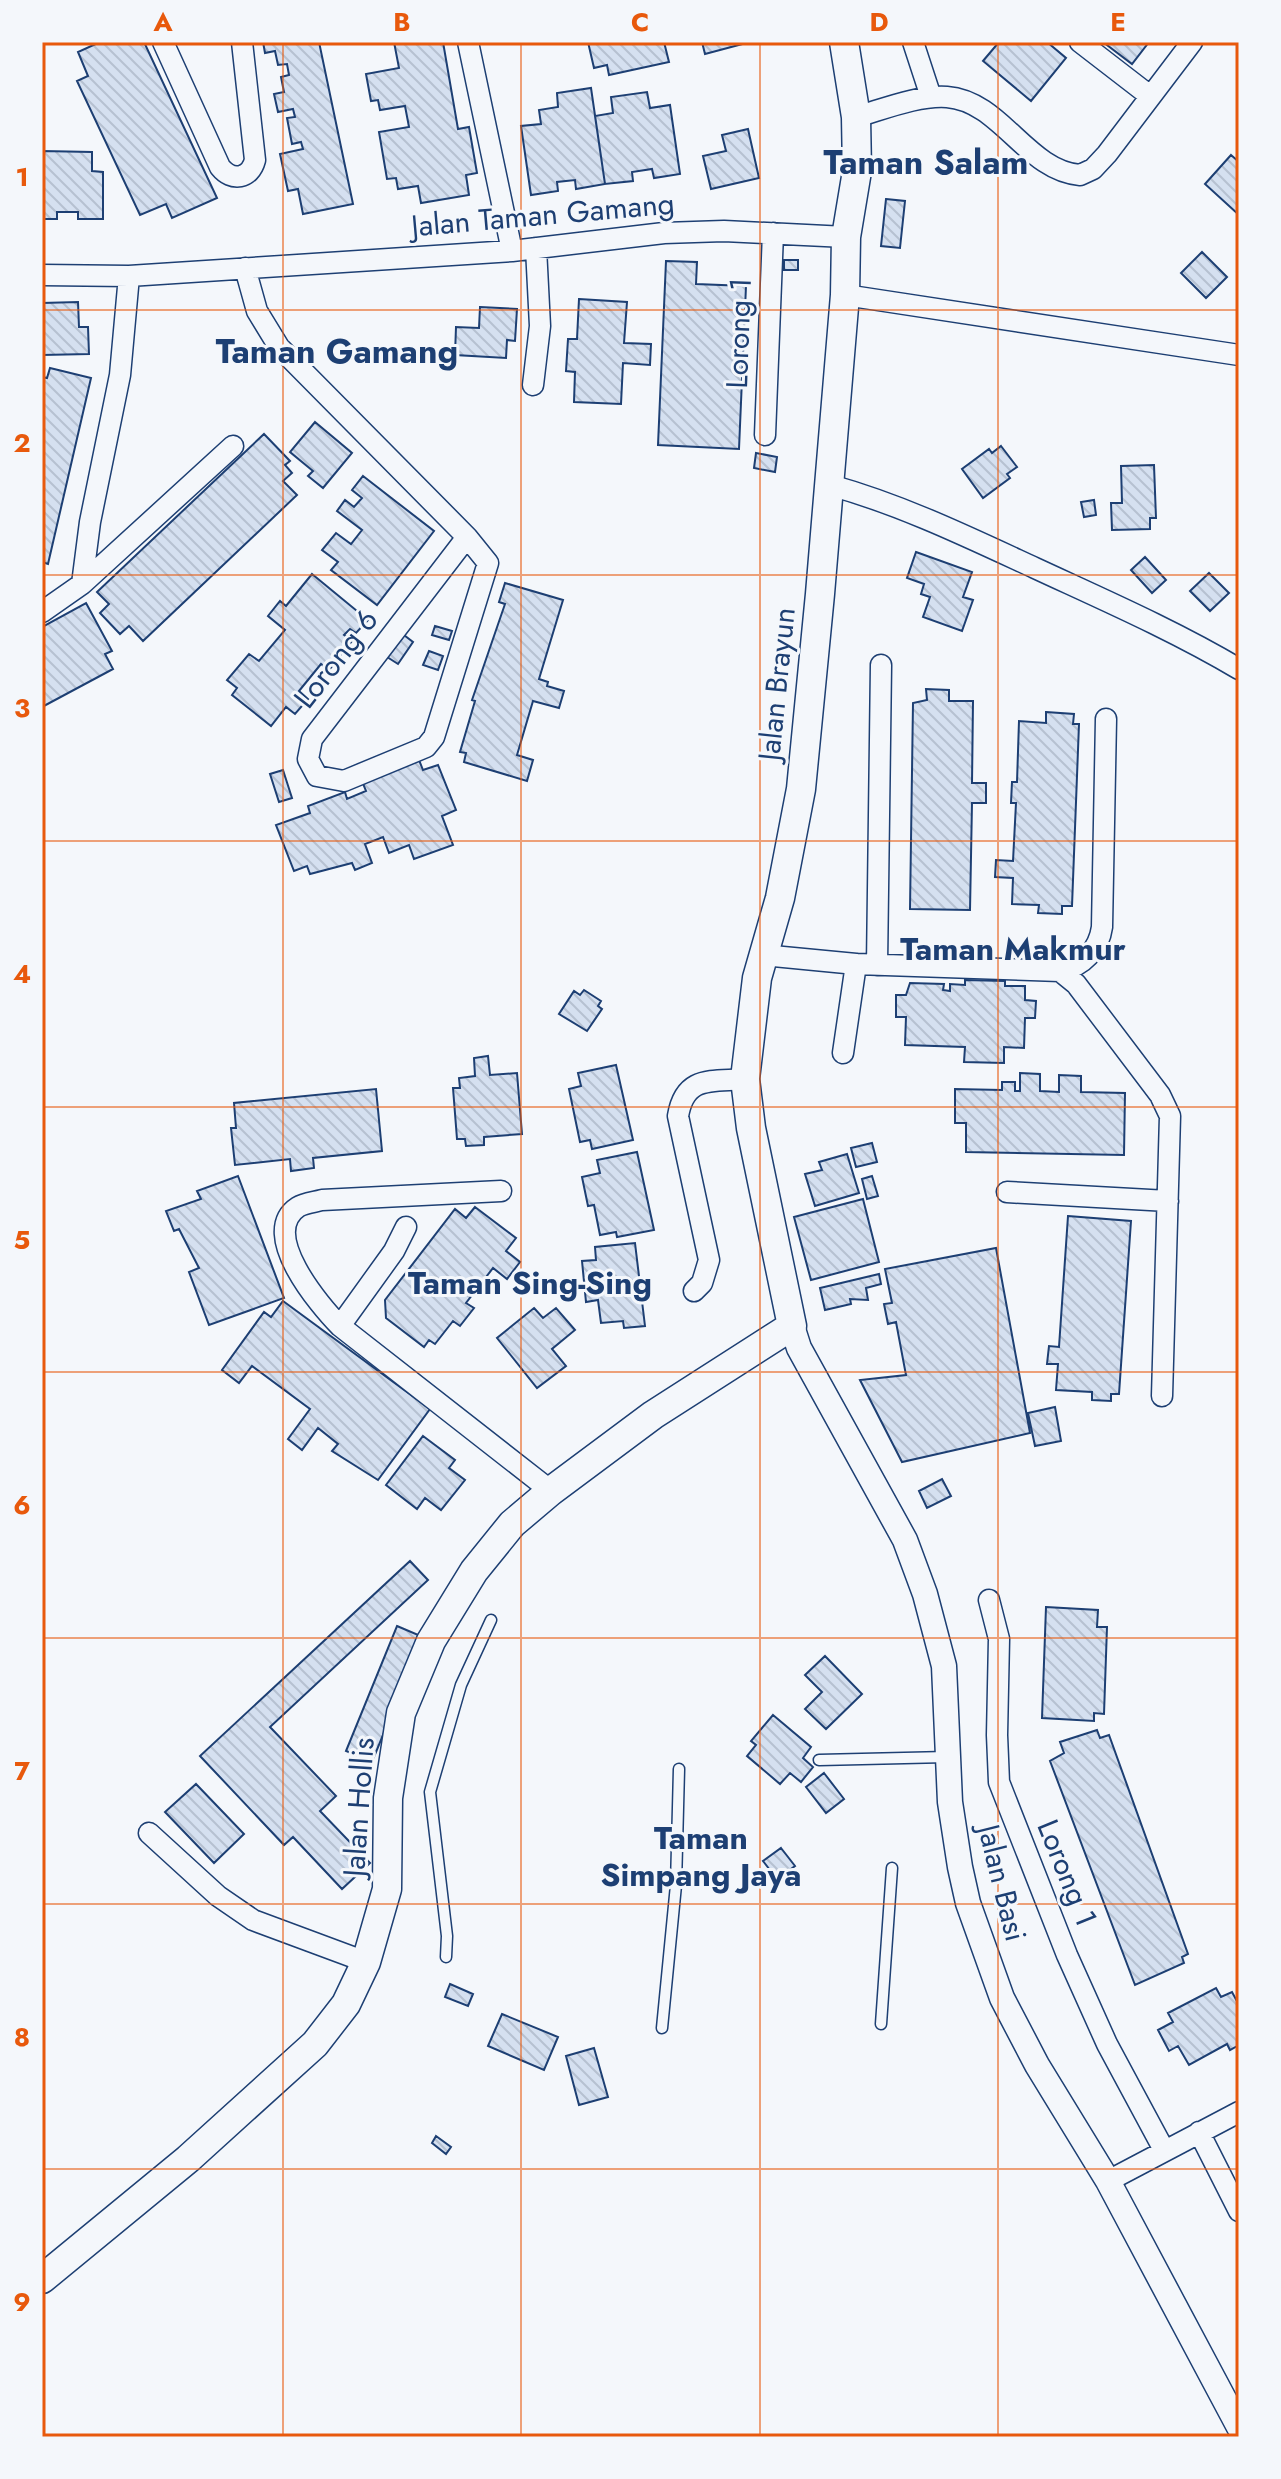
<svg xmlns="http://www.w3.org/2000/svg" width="1281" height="2479" font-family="Jost,sans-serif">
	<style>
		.building { fill: url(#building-back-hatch); stroke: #1d3f73; stroke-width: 2 }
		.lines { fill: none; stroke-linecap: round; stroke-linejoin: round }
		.service-casing { stroke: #1d3f73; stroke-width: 13 }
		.minor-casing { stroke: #1d3f73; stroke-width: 23 }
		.tertiary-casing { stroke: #1d3f73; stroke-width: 27 }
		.secondary-casing { stroke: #1d3f73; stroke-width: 31 }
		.service { stroke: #f4f7fb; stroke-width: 10 }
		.minor { stroke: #f4f7fb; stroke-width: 20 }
		.tertiary { stroke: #f4f7fb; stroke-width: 24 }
		.secondary { stroke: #f4f7fb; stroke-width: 28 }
		.grid { fill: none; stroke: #e8590c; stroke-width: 2; stroke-opacity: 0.55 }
		.labels { text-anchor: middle; stroke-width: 6; stroke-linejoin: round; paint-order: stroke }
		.street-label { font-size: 30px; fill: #1d3f73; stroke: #f4f7fb }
		.neighbourhood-label { font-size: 32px; font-weight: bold; fill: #1d3f73; stroke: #f4f7fb }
		.quarter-label { font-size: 34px; font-weight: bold; fill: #1d3f73; stroke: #f4f7fb }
		.neatline { fill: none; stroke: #e8590c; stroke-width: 3 }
		.grid-label { font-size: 26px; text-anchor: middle; font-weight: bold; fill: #e8590c }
	</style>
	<defs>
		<pattern id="building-back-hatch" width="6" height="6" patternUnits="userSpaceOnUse" patternTransform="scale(2)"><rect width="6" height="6" fill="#d5e0f0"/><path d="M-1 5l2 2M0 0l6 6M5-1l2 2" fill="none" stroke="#b6c1d1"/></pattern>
	</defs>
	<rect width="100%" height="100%" fill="#f4f7fb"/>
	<path class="building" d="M100,42H144L217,198L172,218L166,204L140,215L77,81L88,76L78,52Z
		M263,42H319L353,204L303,214L298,189L288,191L280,154L303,149L301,142L292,144L287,118L295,117L293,109L278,112L274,94L284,92L281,77L289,75L287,64L278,65L275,51L265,53Z
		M394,42H443L458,129L469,127L477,173L466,175L469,195L421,203L418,186L398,189L396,178L387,179L379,132L409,127L405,106L380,110L378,100L371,101L366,74L399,68Z
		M588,42H664L669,62L609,75L607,65L594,68Z
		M702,42H750L705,54Z
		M999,42H1047L1066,58L1031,101L983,61Z
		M1103,42H1149L1132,64Z
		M591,88L605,184L576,189L575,180L557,182L558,191L531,195L521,126L541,124L539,110L558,107L557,93Z
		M647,92L650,108L670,105L680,174L654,178L652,169L632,172L633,181L605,184L595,116L613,113L611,97Z
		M748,129L759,178L711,189L703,156L726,151L722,135Z
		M42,151L92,152V171L103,172V219H78V212H57V219H42Z
		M1231,155L1239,162V215L1205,184Z
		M886,199L905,201L900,248L881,246Z
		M1202,252L1227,277L1206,298L1181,273Z
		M784,260H798V270H784Z
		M666,261L697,262L696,284L746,286L739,449L658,445Z
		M579,299L627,302L624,343L651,344L650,365L623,363L621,404L574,402L575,372L566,371L568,339H577Z
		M78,302L79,327H88L89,354L42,355V303Z
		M480,307L517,309L515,341L507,340L506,358L455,355L456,327L479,328Z
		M50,368L91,378L48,564L42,562V377L47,378Z
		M315,422L352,453L323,488L308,476L313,471L290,452Z
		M264,434L290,461L285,465L292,473L283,481L297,495L143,641L129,626L120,634L100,613L109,604L97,592Z
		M1001,446L1017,467L1007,474L1010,478L983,498L962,469L989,449L992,453Z
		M756,453L777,457L775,472L754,468Z
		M1154,465L1156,518H1150V529L1112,530L1111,503H1122L1121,466Z
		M363,476L434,531L377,605L331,570L338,562L322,550L336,533L351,544L362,530L337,511L345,500L354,507L362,498L352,490Z
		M1094,500L1096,515L1084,517L1081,502Z
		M916,552L972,572L963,597L973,600L962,631L923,617L930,597L921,594L924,584L907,578Z
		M1145,557L1166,580L1152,593L1131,570Z
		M1209,573L1229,593L1210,611L1190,591Z
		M312,574L368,620L356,633L350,629L344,635L352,641L329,670L321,664L299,691L308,699L295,714L286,707L271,726L232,695L237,688L227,680L249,654L259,661L285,630L268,616L280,601L286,606Z
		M505,583L563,600L539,679L548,682L547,686L564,691L559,708L533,701L517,755L533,760L527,781L464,762L466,753L460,752L475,701L472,700L505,604L499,602Z
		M86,603L112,651L105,654L113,669L42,707V627Z
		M435,626L452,631L449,640L432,635Z
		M400,632L413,642L398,664L384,655Z
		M429,651L443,656L438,670L423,665Z
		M926,689L949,690V701H973L972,783H986V803H972L970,910L910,909L913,703L927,700Z
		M1046,712L1074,714L1073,724H1079L1072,906H1062V914L1038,913L1039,905L1012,904L1013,878L995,877L996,860L1013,861L1016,803H1011L1012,782H1017L1019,721L1046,723Z
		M419,760L423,770L438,765L456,810L442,816L453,845L414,859L409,845L389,853L383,837L365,844L372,863L355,870L352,863L310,874L307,866L294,871L276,825L310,813L308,806L345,792L347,799L366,791L362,781Z
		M283,770L292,798L279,802L270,774Z
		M965,980L1005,981V986H1025V1000L1036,1001L1035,1018H1025L1024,1048L1004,1047V1063L964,1062L965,1047L905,1045L906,1017H896V995H906L910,983L944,984L943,990L950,991V984L965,985Z
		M584,990L601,1001L598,1006L602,1009L587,1031L559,1014L574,991L580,995Z
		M488,1056L490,1075L517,1073L522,1134L484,1137V1145L466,1146L465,1139H457L453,1088H460L459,1078L475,1076L474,1058Z
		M616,1065L633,1140L592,1149L590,1140L580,1142L569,1089L581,1086L578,1073Z
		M1020,1073L1040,1074V1091L1059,1092V1075L1081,1076V1092L1125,1093L1124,1155L966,1152V1123H955V1089L1002,1090V1082H1015V1091H1020Z
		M376,1089L382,1151L313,1158L314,1168L291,1171L290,1159L235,1165L231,1128H236L234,1103Z
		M872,1143L877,1162L856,1167L851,1148Z
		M637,1152L654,1230L617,1237L616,1232L600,1235L594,1205L588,1206L582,1177L600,1173L597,1160Z
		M847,1154L859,1193L815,1206L805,1174L822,1170L819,1162Z
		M238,1176L284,1298L209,1325L189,1272L199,1268L179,1229L174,1231L166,1211L201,1199L197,1191Z
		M872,1176L878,1196L867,1199L862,1179Z
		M863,1199L879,1262L811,1280L794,1217Z
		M475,1207L516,1238L506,1251L520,1262L507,1279L493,1268L466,1303L474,1308L460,1326L453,1321L435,1344L429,1340L424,1347L386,1318L385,1300L455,1209L466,1218Z
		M1068,1216L1131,1221L1119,1394H1111V1401L1092,1400V1392L1056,1390L1058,1364H1047L1049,1346L1059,1347Z
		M635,1243L645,1326L624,1328L623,1321L601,1323L598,1300L586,1302L582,1261L596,1260L595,1247Z
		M996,1248L1030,1433L902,1462L860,1380L906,1375L896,1322L888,1324L884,1304L892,1303L885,1269Z
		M879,1274L881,1284L866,1288L868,1300L850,1299L851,1304L825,1310L820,1288Z
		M283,1301L430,1409L378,1480L332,1451L338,1444L318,1428L302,1450L288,1439L310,1409L252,1366L239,1383L222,1370L264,1312L271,1317Z
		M534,1308L543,1318L556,1308L575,1330L552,1349L566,1366L537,1388L497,1338Z
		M1055,1407L1061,1441L1035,1446L1028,1413Z
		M423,1436L455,1460L449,1468L465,1480L441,1510L425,1498L417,1509L386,1485Z
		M942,1479L951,1496L927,1508L919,1491Z
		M410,1561L428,1580L270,1727L336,1796L320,1811L370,1863L342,1889L293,1837L284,1845L200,1756Z
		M1046,1607L1098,1610L1097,1627H1107L1104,1714L1094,1713V1721L1042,1718Z
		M397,1626L423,1637L372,1762L346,1751Z
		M825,1656L862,1694L826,1729L805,1709L822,1692L805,1675Z
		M773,1715L811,1747L803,1758L813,1767L801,1782L790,1773L780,1784L747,1756L756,1745L751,1741Z
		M1097,1730L1100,1738L1109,1735L1188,1954L1182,1957L1184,1963L1135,1985L1050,1761L1064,1753L1060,1742Z
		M824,1773L844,1799L826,1813L806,1787Z
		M196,1784L244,1834L214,1863L165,1812Z
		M781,1848L795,1866L777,1879L763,1861Z
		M450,1984L473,1994L468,2006L445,1997Z
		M1216,1988L1221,1997L1232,1992L1239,2005V2045L1230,2050L1227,2044L1189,2065L1178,2046L1169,2051L1158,2030L1173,2022L1168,2013Z
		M502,2014L558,2037L544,2070L488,2046Z
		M594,2048L608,2097L579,2105L566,2056Z
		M436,2136L451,2147L446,2154L432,2143Z"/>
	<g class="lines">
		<defs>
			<path id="service" d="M819,1760L947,1757
				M446,1957L447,1936L430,1792L461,1685L491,1620
				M881,2024L892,1868
				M662,2028L676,1885L679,1769"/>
			<path id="minor" d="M163,42L220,167C232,182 250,179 255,160L242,42
				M468,42L512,251
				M913,42L931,97
				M1080,42L1150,96
				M856,117C884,109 918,95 947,97C1001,101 1027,171 1080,175L1093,169L1107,154L1192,42
				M245,268L257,311L279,347L467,537L488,563L434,737L426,747L344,781L317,776L308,759L312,739L467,537
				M42,275L129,276L512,251L664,233L724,231L846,237
				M845,295L1239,355
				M533,385L540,326L536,248
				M765,435L773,233
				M830,485C902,505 968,537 1035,568C1104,600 1173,630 1239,669
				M82,584L233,446
				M42,612L82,584L90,522L120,375L129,276
				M762,955L856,964L1060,971C1083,967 1099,949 1102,927L1106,719
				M877,965L881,665
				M1060,971L1076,984L1160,1095L1170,1116L1162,1396
				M843,1053L856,964
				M501,1191L322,1200C315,1202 304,1203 298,1207C258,1233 320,1306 340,1326L551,1491
				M1007,1192L1168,1201
				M694,1291L702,1283L709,1260L678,1116C685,1075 711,1082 745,1079
				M340,1326L394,1251L406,1227
				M989,1600L999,1639L997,1735L999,1782L1067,1955L1107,2044L1164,2150
				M149,1833L218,1896L253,1920L366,1962
				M1199,2132L1239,2211
				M1108,2181L1239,2112"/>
			<path id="tertiary" d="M792,1326L799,1348L905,1540L925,1594L944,1666L950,1802L960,1867L968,1903L1002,1998L1037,2065L1108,2181L1239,2427"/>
			<path id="secondary" d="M42,2279L188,2159L315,2044L346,2004L366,1962L387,1889L388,1798L401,1713L431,1641L474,1571L512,1524L551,1491L653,1415L792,1326L751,1128L745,1079L757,978L780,898L801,789L820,594L845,295L846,237L857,171L856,117L844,42"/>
		</defs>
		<use href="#service" class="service-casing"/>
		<use href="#minor" class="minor-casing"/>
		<use href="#tertiary" class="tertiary-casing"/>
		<use href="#secondary" class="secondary-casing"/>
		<use href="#service" class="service"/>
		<use href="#minor" class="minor"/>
		<use href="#tertiary" class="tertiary"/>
		<use href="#secondary" class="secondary"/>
	</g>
	<path class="grid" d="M283,42V2437M521,42V2437M760,42V2437M998,42V2437M42,310H1239M42,575H1239M42,841H1239M42,1107H1239M42,1372H1239M42,1638H1239M42,1904H1239M42,2169H1239"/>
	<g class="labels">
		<g class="street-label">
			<text transform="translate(543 215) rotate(-5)" y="10">Jalan Taman Gamang</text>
			<text transform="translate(739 333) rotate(-88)" y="10">Lorong 1</text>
			<text transform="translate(336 659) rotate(-52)" y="10">Lorong 6</text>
			<text transform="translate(777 684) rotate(-84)" y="10">Jalan Brayun</text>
			<text transform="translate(359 1807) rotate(-86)" y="10">Jalan Hollis</text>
			<text transform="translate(1067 1873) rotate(68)" y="10">Lorong 1</text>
			<text transform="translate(1002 1883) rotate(76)" y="10">Jalan Basi</text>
		</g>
		<g class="neighbourhood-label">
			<text x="1013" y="960">Taman Makmur</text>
			<text x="530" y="1294">Taman Sing-Sing</text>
			<text x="701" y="1849">Taman<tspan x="701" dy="37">Simpang Jaya</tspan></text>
		</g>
		<g class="quarter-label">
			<text x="926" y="174">Taman Salam</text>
			<text x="337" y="363">Taman Gamang</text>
		</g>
	</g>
	<rect width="1281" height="2479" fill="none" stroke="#f4f7fb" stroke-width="88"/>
	<rect x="44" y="44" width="1193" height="2391" class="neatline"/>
	<g class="grid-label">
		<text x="163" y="31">A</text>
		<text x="402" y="31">B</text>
		<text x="640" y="31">C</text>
		<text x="879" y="31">D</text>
		<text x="1118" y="31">E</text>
		<text x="22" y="186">1</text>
		<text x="22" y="452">2</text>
		<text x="22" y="717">3</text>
		<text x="22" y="983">4</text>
		<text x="22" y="1249">5</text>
		<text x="22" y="1514">6</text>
		<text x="22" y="1780">7</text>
		<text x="22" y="2046">8</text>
		<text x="22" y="2311">9</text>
	</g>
</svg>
